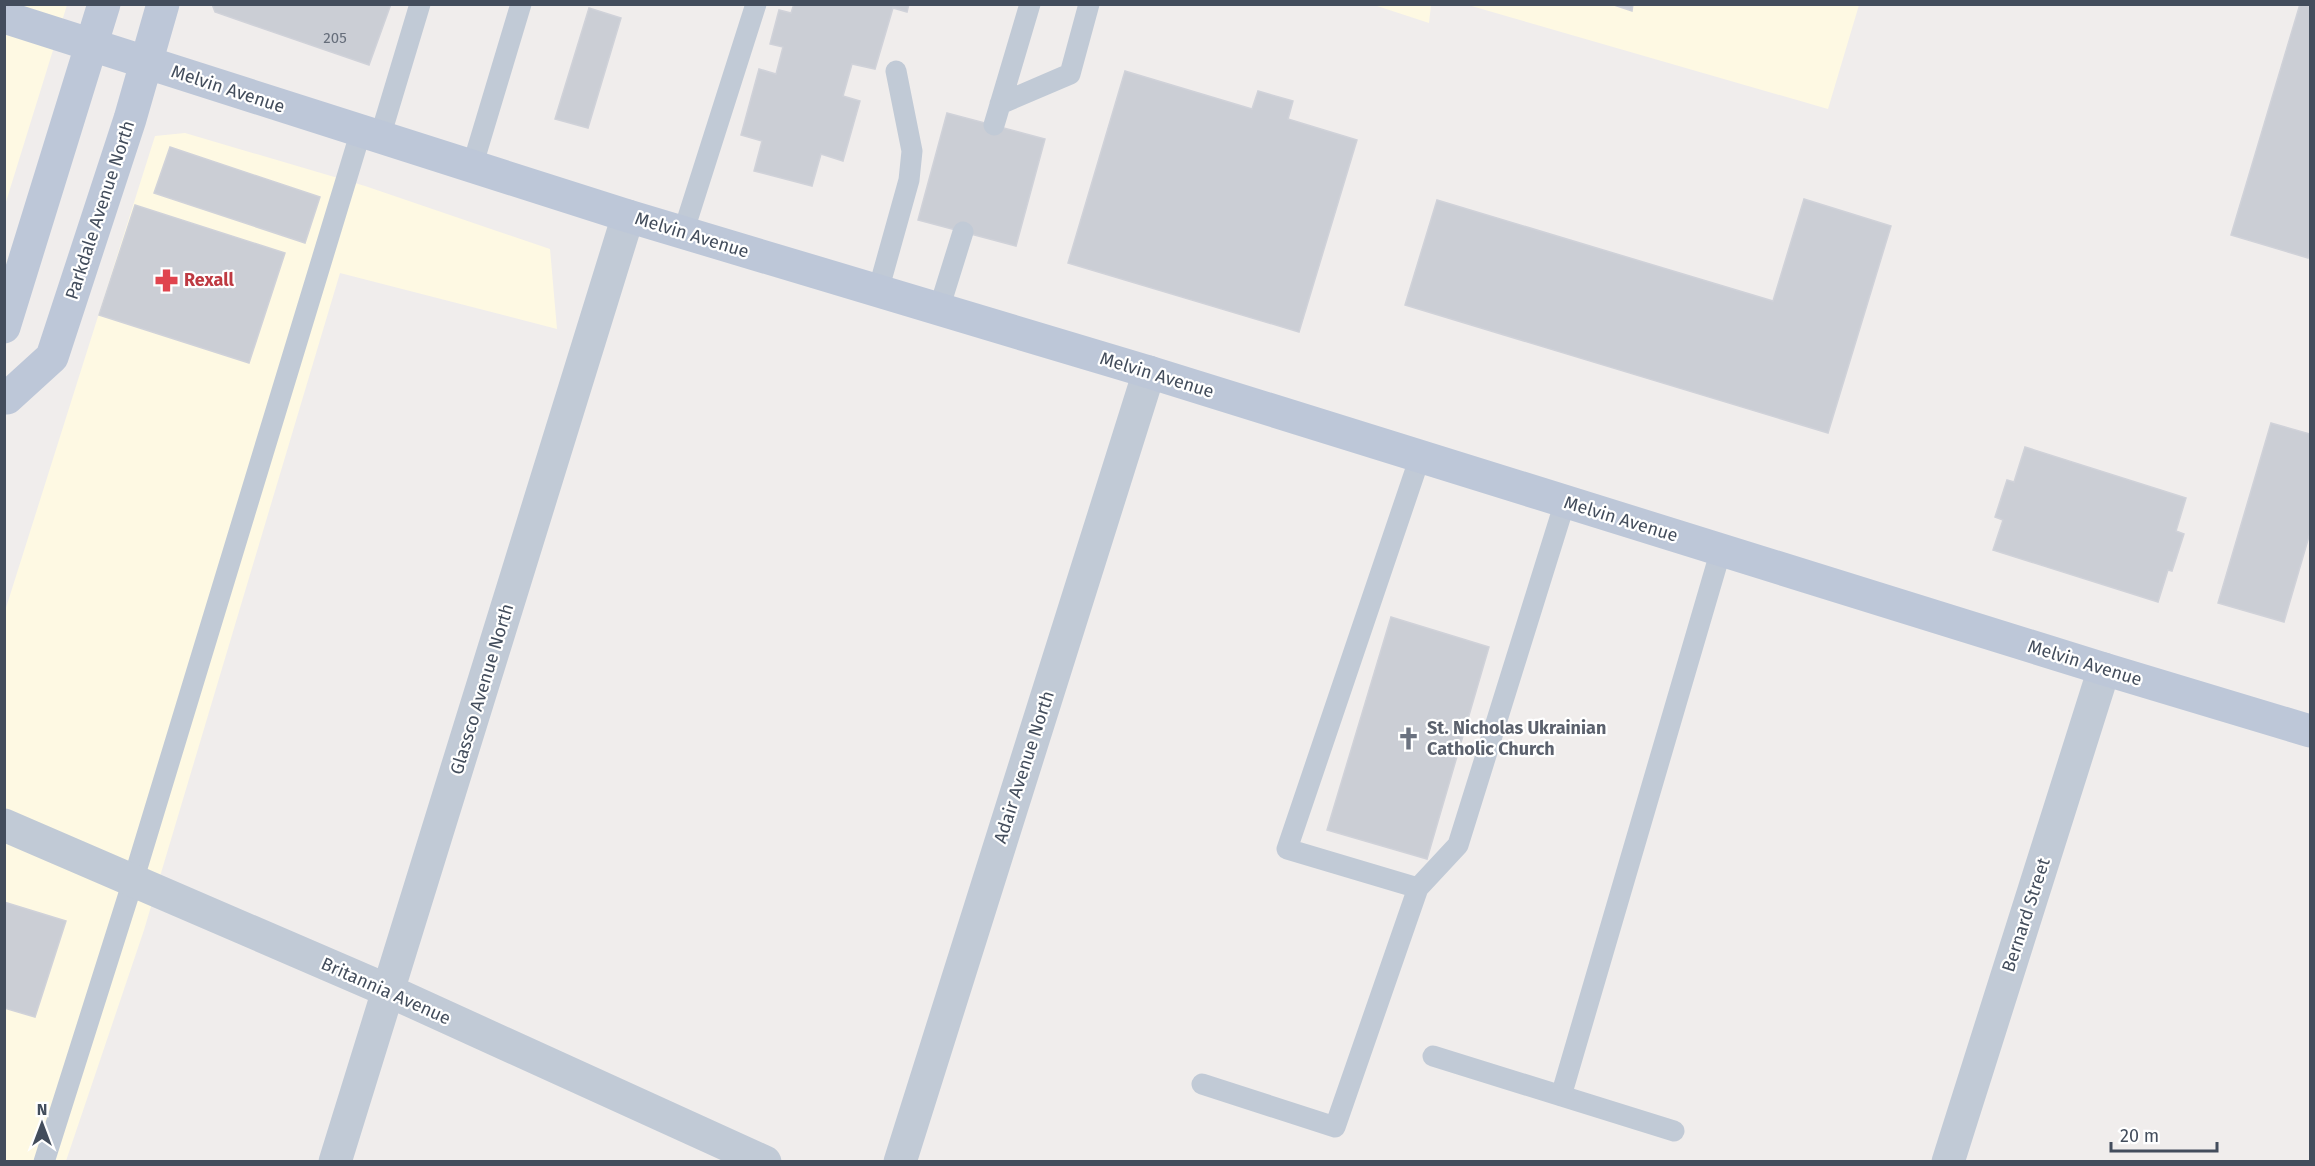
<svg xmlns="http://www.w3.org/2000/svg" width="2315" height="1166" font-family="'Fira Sans',sans-serif">
	<style>
		.commercial { fill: #fef9e3 }
		.building { fill: #cbced5; stroke: #d0d2d9; stroke-width: 1.5 }
		.lines { fill: none; stroke-linecap: round; stroke-linejoin: round }
		.lane { stroke: #c1cad6; stroke-width: 21 }
		.street { stroke: #c1cad6; stroke-width: 33 }
		.secondary { stroke: #bdc7d8; stroke-width: 33 }
		.labels { text-anchor: middle; stroke-width: 4.5; stroke-linejoin: round; paint-order: stroke }
		.number-label { font-size: 15px; fill: #656d7a }
		.street-label { font-size: 18px; fill: #434d5c; stroke: #fff }
		.health-label { font-size: 18px; font-weight: bold; fill: #be3a42; stroke: #fff; text-anchor: start }
		.worship-label { font-size: 18px; font-weight: bold; fill: #5b616d; stroke: #fff; text-anchor: start }
	</style>
	<rect width="100%" height="100%" fill="#f0edec"/>
	<path class="commercial" d="M5,5H67L5,205Z
		M1374,5H1431L1429,23Z
		M1468,5H1859L1828,109Z
		M185,133L365,186L550,249L557,329L340,273L144,930L66,1161L5,1162V611L155,136Z"/>
	<path class="building" d="M212,4H391L369,65L215,12Z
		M794,4H909L907,12L893,8L875,69L852,64L843,96L860,101L843,161L821,154L812,186L754,171L762,141L741,135L759,69L776,74L783,47L770,44L779,10L791,13Z
		M1611,4H1633L1632,11Z
		M2300,4H2310V251L2308,258L2231,235Z
		M589,8L621,18L588,128L555,119Z
		M1125,71L1252,109L1258,91L1293,101L1288,119L1357,140L1299,332L1068,263Z
		M947,113L1045,139L1016,246L918,220Z
		M170,147L320,197L305,243L154,193Z
		M1804,199L1891,226L1828,433L1405,305L1437,200L1773,301Z
		M135,205L285,253L249,363L99,315Z
		M2271,423L2310,434V533L2284,622L2218,603Z
		M2025,447L2186,498L2176,531L2184,534L2172,571L2168,570L2158,602L1993,550L2003,520L1995,517L2007,480L2014,482Z
		M1391,617L1489,647L1427,859L1327,830Z
		M4,902L66,921L35,1017L4,1008Z"/>
	<g class="lines">
		<path class="lane" d="M1000,104L1070,74L1089,4
			M994,125L1030,4
			M380,137L420,4
			M472,167L521,4
			M683,233L756,4
			M878,291L909,180L912,151L896,71
			M939,309L963,232
			M1418,888L1287,849L1420,457
			M1433,1056L1674,1131
			M1202,1084L1335,1127L1418,888L1458,845L1565,502
			M1561,1096L1721,550
			M44,1162L133,881L361,131"/>
		<path class="street" d="M4,825L389,991L765,1162
			M335,1162L628,216
			M900,1162L1149,372
			M1948,1162L2104,669"/>
		<path class="secondary" d="M4,17L628,216L1149,372L2104,669L2310,731
			M4,327L104,4
			M7,398L52,357L130,119L163,4"/>
	</g>
	<defs>
		<symbol id="pharmacy-bare" viewBox="-9 -9 18 18"><path d="M-2-6h4v4h4v4h-4v4h-4v-4h-4v-4h4Z" fill="#e0444e" stroke="#fff" stroke-width="2.5" paint-order="stroke"/></symbol>
		<symbol id="church-bare" viewBox="-9 -9 18 18"><path d="M-1.2-6h2.4v3.5h3.3v2.4h-3.3V6h-2.4V-.1h-3.3v-2.4h3.3Z" fill="#6b7280" stroke="#fff" stroke-width="2.5" paint-order="stroke"/></symbol>
	</defs>
	<g fill-rule="evenodd">
		<use href="#pharmacy-bare" x="150" y="264" width="33" height="33"/>
		<use href="#church-bare" x="1392" y="722" width="33" height="33"/>
	</g>
	<g class="labels">
		<g class="number-label">
			<text x="335" y="43">205</text>
		</g>
		<g class="street-label">
			<text transform="translate(228 89) rotate(18)" y="6">Melvin Avenue</text>
			<text transform="translate(100 210) rotate(-72)" y="6">Parkdale Avenue North</text>
			<text transform="translate(692 235) rotate(17)" y="6">Melvin Avenue</text>
			<text transform="translate(1157 375) rotate(17)" y="6">Melvin Avenue</text>
			<text transform="translate(1621 519) rotate(17)" y="6">Melvin Avenue</text>
			<text transform="translate(2085 663) rotate(17)" y="6">Melvin Avenue</text>
			<text transform="translate(482 689) rotate(-73)" y="6">Glassco Avenue North</text>
			<text transform="translate(1024 767) rotate(-72)" y="6">Adair Avenue North</text>
			<text transform="translate(2026 915) rotate(-72)" y="6">Bernard Street</text>
			<text transform="translate(386 991) rotate(24)" y="6">Britannia Avenue</text>
		</g>
		<g class="health-label">
			<text x="184" y="286">Rexall</text>
		</g>
		<g class="worship-label">
			<text x="1427" y="734">St. Nicholas Ukrainian<tspan x="1427" dy="21">Catholic Church</tspan></text>
		</g>
	</g>
	<rect width="2315" height="1166" fill="none" stroke="#434d5c" stroke-width="12"/>
	<g transform="translate(42 1124)" stroke="#ffffff" stroke-width="4.5" paint-order="stroke">
	<path d="M0-4.5L10 22L0 15L-10 22Z" fill="#434d5c"/>
	<text y="-9" font-size="16" font-weight="bold" text-anchor="middle" fill="#434d5c">N</text>
	</g>
	<path d="M2111 1142v9h106v-9" fill="none" stroke="#434d5c" stroke-width="3"/>
	<text x="2120" y="1142" font-size="18" fill="#434d5c" stroke="#ffffff" stroke-width="4.5" paint-order="stroke">20 m</text>
</svg>
